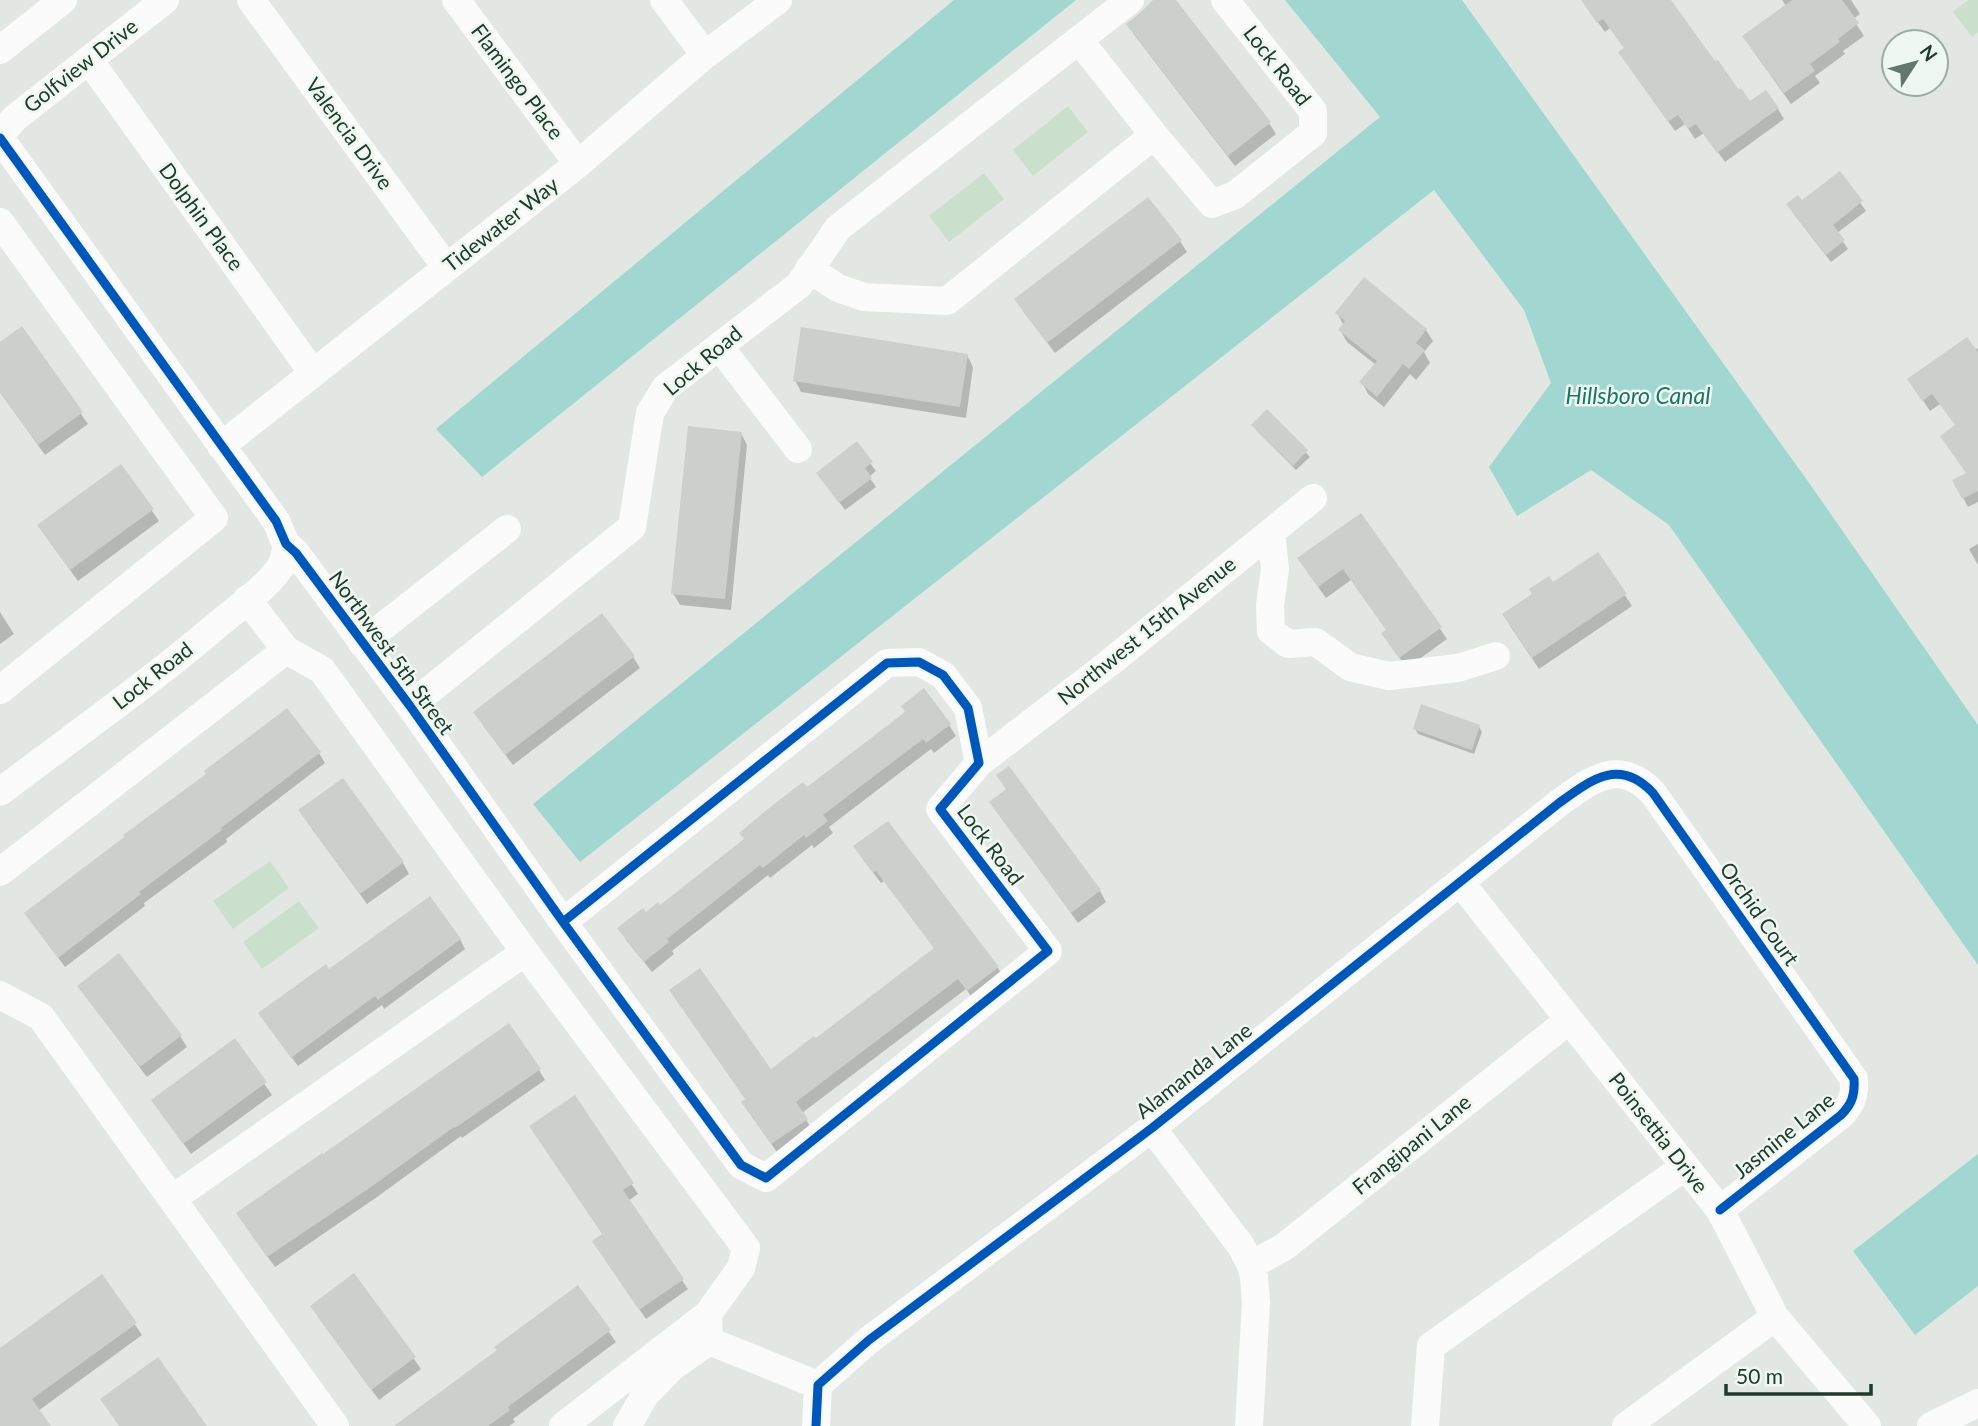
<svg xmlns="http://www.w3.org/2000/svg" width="1978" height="1426" font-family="Lato,sans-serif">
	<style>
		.green { fill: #cbe0cc }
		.water { fill: #a2d6d1 }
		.shadow { fill: #0003 }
		.building { fill: #cbd0cc }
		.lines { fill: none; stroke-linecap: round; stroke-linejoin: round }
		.minor { stroke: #fbfbfb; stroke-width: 28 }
		.cycleway-casing { stroke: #eff7f1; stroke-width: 13 }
		.cycleway { stroke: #0057b8; stroke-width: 9 }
		.labels { text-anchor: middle; stroke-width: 5; stroke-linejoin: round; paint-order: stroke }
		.street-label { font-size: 21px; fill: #203a2d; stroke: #eff7f1 }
		.water-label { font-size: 23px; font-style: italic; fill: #1c746d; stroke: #eff7f1 }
	</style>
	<rect width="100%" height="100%" fill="#e2e7e3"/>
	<path class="green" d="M1968,0H1978V32L1972,37L1953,12Z
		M1068,106L1088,132L1033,176L1013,150Z
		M984,173L1004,199L949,242L929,216Z
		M270,861L289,888L233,929L213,901Z
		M299,901L319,928L262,969L243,942Z"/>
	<path class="water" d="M954,0H1076L482,477L436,429Z
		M1285,0H1462L1807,480L1978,725V965L1669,525L1591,470L1517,516L1489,467L1551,383L1524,310L1434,190L580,862L533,804L1380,117Z
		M1978,1154V1286L1915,1335L1853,1251Z"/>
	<path class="shadow" d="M1155,0H1174L1269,123L1276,134L1235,166L1135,36L1128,25Z
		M1582,0H1669L1689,29L1750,104L1778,109L1784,119L1725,162L1704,133L1695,139L1685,124L1675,131L1627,63L1625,49L1610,28L1605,32Z
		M1782,0H1851L1860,14L1853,19L1864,36L1843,51L1845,54L1815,76L1820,83L1791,104L1751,48L1786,6Z
		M1839,173L1866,211L1837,233L1848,249L1831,262L1793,213L1801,203Z
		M1180,241L1187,252L1055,353L1023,311Z
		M1337,313L1426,330L1433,341L1424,352L1430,363L1416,380L1410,374L1384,407L1368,394L1362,382L1376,365L1347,342L1340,330L1344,326Z
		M22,329L88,424L45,455L0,392V344Z
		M1978,348V451L1940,404L1930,411L1916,390Z
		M967,355L973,367L966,418L801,392L795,380Z
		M1267,411L1310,457L1296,470L1256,430Z
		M741,433L747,445L731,610L680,605L673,593Z
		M856,444L876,471L869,477L876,487L845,510L818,473Z
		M121,466L159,521L78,581L46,537Z
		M1978,469V502L1968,507L1954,481Z
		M1361,515L1447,639L1407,668L1390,645L1387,631L1351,580L1326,598L1306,570Z
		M1978,544V565L1969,549Z
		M1598,554L1632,606L1539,669L1510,626L1534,595L1553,585Z
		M0,612L14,634L0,644Z
		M633,657L640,668L513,765L482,724Z
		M949,725L956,736L934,753L931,749L829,827L833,833L814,848L812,845L770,878L768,875L672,951L674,954L652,972L626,940L620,928L660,907L806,789Z
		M1479,727L1482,732L1474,754L1418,734L1415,729Z
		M319,753L325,763L226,839L227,842L144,903L145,906L65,967L26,914Z
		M991,802L1100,891L1106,902L1078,923Z
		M307,822L403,863L409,874L367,904Z
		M862,858L998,968L1004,979L974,1001L966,989L802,1113L813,1131L779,1155L750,1113L770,1071L815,1040L935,949L884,881L881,883Z
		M460,939L465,949L384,1009L382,1005L298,1066L266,1023L329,972Z
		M79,986L180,1036L187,1047L147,1077L86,997Z
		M235,1041L272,1095L191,1154L160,1111Z
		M539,1070L545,1080L462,1138L461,1136L377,1197L275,1267L244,1224Z
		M575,1098L638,1194L628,1201L688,1289L646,1319L600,1252L604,1235Z
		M354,1275L421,1369L379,1400L318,1317Z
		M102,1277L142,1335L38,1411L49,1426H0V1350Z
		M577,1287L616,1342L513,1419L515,1422L509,1426H397L498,1351Z"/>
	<path class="building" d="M1153,0H1176L1271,122L1228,156L1126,24L1140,13Z
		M1581,0H1671L1715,61L1718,60L1739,90L1741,88L1750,101L1766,90L1779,108L1717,153L1696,124L1688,129L1678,115L1668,122L1618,52L1624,48L1603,19L1597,23Z
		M1792,0H1842L1859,23L1838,39L1840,42L1810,64L1815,71L1784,93L1742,36Z
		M1840,171L1863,201L1833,225L1845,240L1826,255L1786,204L1798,195L1802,200Z
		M1148,197L1182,240L1047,343L1014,299Z
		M1364,277L1427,329L1416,343L1425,350L1409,369L1403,364L1377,397L1359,382L1377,361L1338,330L1345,321L1335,313Z
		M22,326L83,412L38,445L0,393V342Z
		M801,327L968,354L960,407L793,381Z
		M1967,337L1978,352V491L1962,499L1952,480L1966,473L1940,436L1955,425L1932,394L1922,401L1907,379Z
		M1267,409L1308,450L1293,466L1251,425Z
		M688,426L742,432L725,599L671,594Z
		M857,441L873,462L865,468L872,478L839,503L816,473Z
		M121,464L154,509L70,570L37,525Z
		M1361,513L1442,627L1399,658L1381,633L1386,630L1343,569L1318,587L1297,558Z
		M1598,552L1627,594L1532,658L1502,614L1532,594L1529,589L1549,576L1553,582Z
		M602,613L635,656L505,755L473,712Z
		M924,688L951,724L926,743L923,739L823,815L828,821L806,838L804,835L763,868L760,865L667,939L669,942L644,962L617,928L643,908L646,912L658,902L660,905L744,839L739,833L774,804L803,782L807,787L905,712L901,706Z
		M1421,704L1480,725L1472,750L1413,729Z
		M287,708L321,752L221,828L222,830L139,892L141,894L58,958L24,913L124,837L123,835L206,774L204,771Z
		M1009,766L1101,890L1071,913L989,802L1006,789L996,775Z
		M343,778L404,862L360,894L298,810Z
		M888,821L999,967L967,991L958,979L796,1102L808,1119L771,1144L741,1102L745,1099L669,990L700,968L771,1069L814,1036L816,1038L934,948L876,871L873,873L853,846Z
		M430,896L461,939L378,1000L375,996L291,1058L258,1013L326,964L329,969Z
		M119,953L182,1035L140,1067L77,986Z
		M509,1023L541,1069L455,1128L454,1127L371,1187L267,1257L236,1213L322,1153L323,1154Z
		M235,1038L267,1082L183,1144L151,1100Z
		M575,1095L634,1183L623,1190L684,1279L639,1310L592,1241L602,1234L529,1126Z
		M354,1273L416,1357L371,1390L310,1306Z
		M102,1274L137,1323L32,1399L51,1426H0V1348Z
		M578,1285L611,1330L508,1407L510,1410L488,1426H394L497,1350L494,1347Z
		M158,1357L207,1426H119L100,1399Z"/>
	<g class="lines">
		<path class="minor" d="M251,0L446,267
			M456,0L578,164
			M664,0L705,55
			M0,50L63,0
			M89,60L313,373
			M0,135L15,118L165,0
			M1154,135L1212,204L1235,195L1313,133V111L1225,0
			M0,138L276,521L286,544L296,553L410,706L563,922L741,1165L766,1178L1048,951L940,809L979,763L968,708L943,675L919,662L887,663L563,922
			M0,222L214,518L0,690
			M809,269L838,288L864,297L947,301L1154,135L1079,40
			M719,346L798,449
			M221,446L578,164L705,55L778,0
			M1271,532L1275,569L1270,605L1271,631L1288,644L1316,642L1350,667L1389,676L1458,668L1496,656
			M362,643L507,529
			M410,706L632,527L650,413L665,388L799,285L838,228L1130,0
			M979,763L1108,664L1313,498
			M0,792C72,737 147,685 216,626C236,609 260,593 276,573C284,564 286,555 286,544
			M0,872L286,650L247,599
			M1460,882L1720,1210L1775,1317L1867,1426
			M525,952L746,1248L741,1268L708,1314L709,1341
			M0,995L41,1017L172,1199L525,952L322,670L286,650
			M1152,1128L1241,1246L1251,1265L1254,1277L1256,1303L1249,1426
			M172,1199L335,1426
			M1251,1265L1284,1247L1569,1020
			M563,1426L708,1314
			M627,1426L645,1395L672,1367L709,1341L818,1385
			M816,1426L818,1385L869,1340L1152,1128L1559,803C1591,780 1619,757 1653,793L1854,1079C1855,1095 1852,1104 1841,1115L1720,1210
			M1425,1426L1431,1346L1684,1167
			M1626,1426L1775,1317
			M1931,1426L1978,1403"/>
		<defs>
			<path id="cycleway" d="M0,138L276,521L286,544L296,553L410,706L563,922L741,1165L766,1178L1048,951L940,809L979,763L968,708L943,675L919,662L887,663L563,922
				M816,1426L818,1385L869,1340L1152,1128L1559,803C1591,780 1619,757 1653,793L1854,1079C1855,1095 1852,1104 1841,1115L1720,1210"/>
		</defs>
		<use href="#cycleway" class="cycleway-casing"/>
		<use href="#cycleway" class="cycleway"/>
	</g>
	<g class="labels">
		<g class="street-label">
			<text transform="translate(81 66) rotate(-38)" y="7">Golfview Drive</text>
			<text transform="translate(1277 66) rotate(52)" y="7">Lock Road</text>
			<text transform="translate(517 82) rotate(53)" y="7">Flamingo Place</text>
			<text transform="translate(349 134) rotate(54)" y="7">Valencia Drive</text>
			<text transform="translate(201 217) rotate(54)" y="7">Dolphin Place</text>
			<text transform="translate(501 225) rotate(-38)" y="7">Tidewater Way</text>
			<text transform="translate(703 361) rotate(-40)" y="7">Lock Road</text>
			<text transform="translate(1147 631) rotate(-39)" y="7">Northwest 15th Avenue</text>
			<text transform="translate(391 653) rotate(54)" y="7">Northwest 5th Street</text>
			<text transform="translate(153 676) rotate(-38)" y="7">Lock Road</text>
			<text transform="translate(990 845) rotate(53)" y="7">Lock Road</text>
			<text transform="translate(1759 914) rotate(55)" y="7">Orchid Court</text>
			<text transform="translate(1194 1071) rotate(-38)" y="7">Alamanda Lane</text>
			<text transform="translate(1658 1133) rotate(52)" y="7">Poinsettia Drive</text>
			<text transform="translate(1784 1136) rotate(-39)" y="7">Jasmine Lane</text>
			<text transform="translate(1412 1145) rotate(-39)" y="7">Frangipani Lane</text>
		</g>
		<g class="water-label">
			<text x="1638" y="404">Hillsboro Canal</text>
		</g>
	</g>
	<g transform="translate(1915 63) rotate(54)"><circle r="33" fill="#eff7f1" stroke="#9caba3" stroke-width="2"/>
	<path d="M0-5L12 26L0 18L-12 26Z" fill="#64776d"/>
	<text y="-10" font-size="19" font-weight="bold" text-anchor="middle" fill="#203a2d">N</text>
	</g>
	<path d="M1726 1384v10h145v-10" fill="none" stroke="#203a2d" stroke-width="3.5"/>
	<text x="1736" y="1384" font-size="21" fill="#203a2d" stroke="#eff7f1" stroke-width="5" paint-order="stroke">50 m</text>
</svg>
